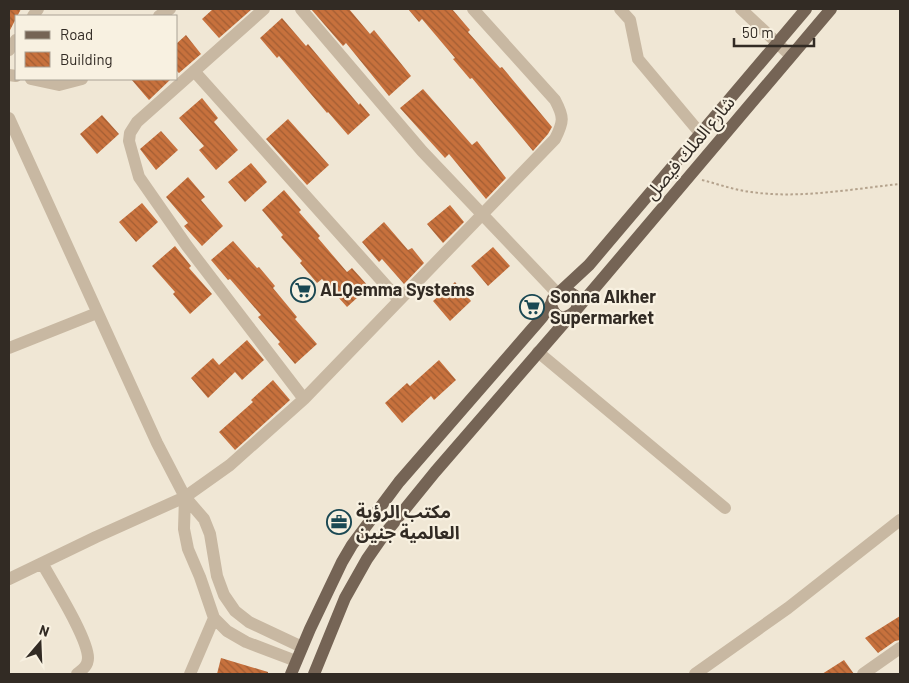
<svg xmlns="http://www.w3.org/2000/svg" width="909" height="683" font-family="Barlow,'Noto Sans Arabic',sans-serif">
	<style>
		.building { fill: url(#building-back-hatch) }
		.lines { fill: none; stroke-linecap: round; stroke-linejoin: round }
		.path { stroke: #b4a28c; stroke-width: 2; stroke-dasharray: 2.5 2.5; stroke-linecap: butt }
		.minor { stroke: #c8b8a2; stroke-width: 12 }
		.major { stroke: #756455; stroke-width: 12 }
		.labels { text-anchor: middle; stroke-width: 4.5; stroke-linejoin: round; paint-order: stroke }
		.street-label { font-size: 18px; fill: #322b24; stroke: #f8f1e1 }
		.poi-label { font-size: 18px; font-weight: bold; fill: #322b24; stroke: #f8f1e1; text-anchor: start }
	</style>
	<defs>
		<pattern id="building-back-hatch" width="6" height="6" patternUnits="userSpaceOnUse" patternTransform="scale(1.25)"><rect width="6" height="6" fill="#c7713d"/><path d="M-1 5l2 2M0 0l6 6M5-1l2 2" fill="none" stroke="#a25d33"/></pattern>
	</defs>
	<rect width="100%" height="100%" fill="#f0e7d5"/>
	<path class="building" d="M9,9H21L9,32Z
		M213,9H252L219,38L202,19Z
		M311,9H349L370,34L374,30L411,76L389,96L346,43L343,46Z
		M408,9H452L470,30L468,32L500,68L502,67L552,127L548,134L533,151L472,78L470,79L453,59L455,58L422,19L419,22Z
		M282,18L306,46L308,44L359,105L360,103L370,115L348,135L328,112L327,113L279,56L277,58L260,38Z
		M186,35L201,54L179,73L176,70V44Z
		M131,79H171L149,100Z
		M423,89L472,145L477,141L506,178L486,199L449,154L445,158L400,108Z
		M202,98L218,118L214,122L238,150L216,170L199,150L204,146L179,118Z
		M102,115L119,134L97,154L80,134Z
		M288,119L329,165L307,185L266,139Z
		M161,131L178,150L156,170L140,149Z
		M251,163L267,182L245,202L228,182Z
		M188,177L205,197L201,200L223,226L202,246L184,226L188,223L166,197Z
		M284,190L301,210L299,212L320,236L318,238L347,272L352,268L369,287L347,307L322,279L317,283L300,263L302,261L281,237L283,235L262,210Z
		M142,203L158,222L136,242L119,222Z
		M450,205L464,222L443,243L427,224Z
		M384,222L408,250L412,248L424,263L404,284L382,259L379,262L362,242Z
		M233,241L257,268L259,267L275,286L273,288L297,317L295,319L317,344L295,364L278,344L280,342L258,317L261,315L230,279L228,280L211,260Z
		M175,246L191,266L189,268L212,294L190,314L173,294L175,292L152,266Z
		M493,247L510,266L488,286L471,266Z
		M455,282L471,301L450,321L433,301Z
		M247,340L264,360L242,380L235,372L208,398L191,378L213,358L219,365Z
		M439,360L456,380L434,400L431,396L402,423L385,403L407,383L410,386Z
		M273,380L290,400L235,450L219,432L253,402L251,400Z
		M900,616V640L895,641L878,653L865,638Z
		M221,658L268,672V674H217Z
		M844,660L854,674H822Z"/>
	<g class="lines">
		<path class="path" d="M702,180C718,184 734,190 751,192C800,199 851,189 900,184"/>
		<path class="minor" d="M264,9L137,122L130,133L129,141L139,177L187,246L304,399L555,139C564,121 564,117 555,100L473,9
			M301,9L422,151L557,293
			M620,9L630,20L638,59L700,133
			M741,9L791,56
			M33,16L38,9
			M159,16L170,9
			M9,50L16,40
			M194,71L399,300
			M9,75L16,76
			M31,79L59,85L82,79
			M9,118L157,443L185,497L204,519L210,534L217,576L224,595L235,611L249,622L302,647
			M9,348L97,313
			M538,352L725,508
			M185,497L184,529L188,549L200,577L214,618L227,631L246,642L296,661
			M42,563C53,583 88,638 88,658C88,666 82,670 77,674
			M9,579L96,537L185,497L230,465L304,399
			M190,674L214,618
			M695,674L788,608L900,520
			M863,674L900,648"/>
		<path class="major" d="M561,291L589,265L806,9
			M576,310L831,9
			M291,674L310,629L342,562L352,545L399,482L532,329C538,322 547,313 551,304C552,302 552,299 554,297C555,295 557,293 559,292C563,291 567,291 571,293C593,305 557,334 551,304
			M314,674L345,598L367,559L383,536L435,472L570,316"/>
	</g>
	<defs>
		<symbol id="supermarket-ring" viewBox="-11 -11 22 22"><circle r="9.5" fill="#f8f1e1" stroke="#1a4853" stroke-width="1.5"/><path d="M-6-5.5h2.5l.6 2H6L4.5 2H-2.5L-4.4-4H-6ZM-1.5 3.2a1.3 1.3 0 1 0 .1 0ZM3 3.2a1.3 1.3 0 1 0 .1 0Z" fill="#1a4853"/></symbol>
		<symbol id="office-ring" viewBox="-11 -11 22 22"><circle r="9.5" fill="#f8f1e1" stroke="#1a4853" stroke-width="1.5"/><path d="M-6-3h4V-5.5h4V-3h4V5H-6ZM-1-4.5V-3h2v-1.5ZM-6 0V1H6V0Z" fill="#1a4853"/></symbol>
	</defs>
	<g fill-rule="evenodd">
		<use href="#supermarket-ring" x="289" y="276" width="28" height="28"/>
		<use href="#supermarket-ring" x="518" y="293" width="28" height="28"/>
		<use href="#office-ring" x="325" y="508" width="28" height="28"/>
	</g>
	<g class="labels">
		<g class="street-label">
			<text transform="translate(690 148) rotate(-50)" y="6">شارع الملك فيصل</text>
		</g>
		<g class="poi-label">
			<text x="320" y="296">ALQemma Systems</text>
			<text x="550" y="303">Sonna Alkher<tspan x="550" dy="21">Supermarket</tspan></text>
			<text x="356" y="518">مكتب الرؤية<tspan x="356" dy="21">العالمية جنين</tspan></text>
		</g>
	</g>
	<rect width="909" height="683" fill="none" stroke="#322b24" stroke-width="20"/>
	<rect x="15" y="15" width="162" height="65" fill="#f8f1e1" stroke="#a9a295"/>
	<rect x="25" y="31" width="25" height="8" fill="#756455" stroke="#a9a295"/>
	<text x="60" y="40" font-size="15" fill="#322b24">Road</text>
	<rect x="25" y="52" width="25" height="15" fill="url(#building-back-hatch)" stroke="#a9a295"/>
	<text x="60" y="65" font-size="15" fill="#322b24">Building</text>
	<g transform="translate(40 643) rotate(19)" stroke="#f8f1e1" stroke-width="4" paint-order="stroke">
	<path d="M0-4L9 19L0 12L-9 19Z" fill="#322b24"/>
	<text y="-8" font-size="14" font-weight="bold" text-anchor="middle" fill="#322b24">N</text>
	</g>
	<path d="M734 38v8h80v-8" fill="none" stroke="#322b24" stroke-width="2.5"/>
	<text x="742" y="38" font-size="15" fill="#322b24" stroke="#f8f1e1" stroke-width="4" paint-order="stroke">50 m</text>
</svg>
